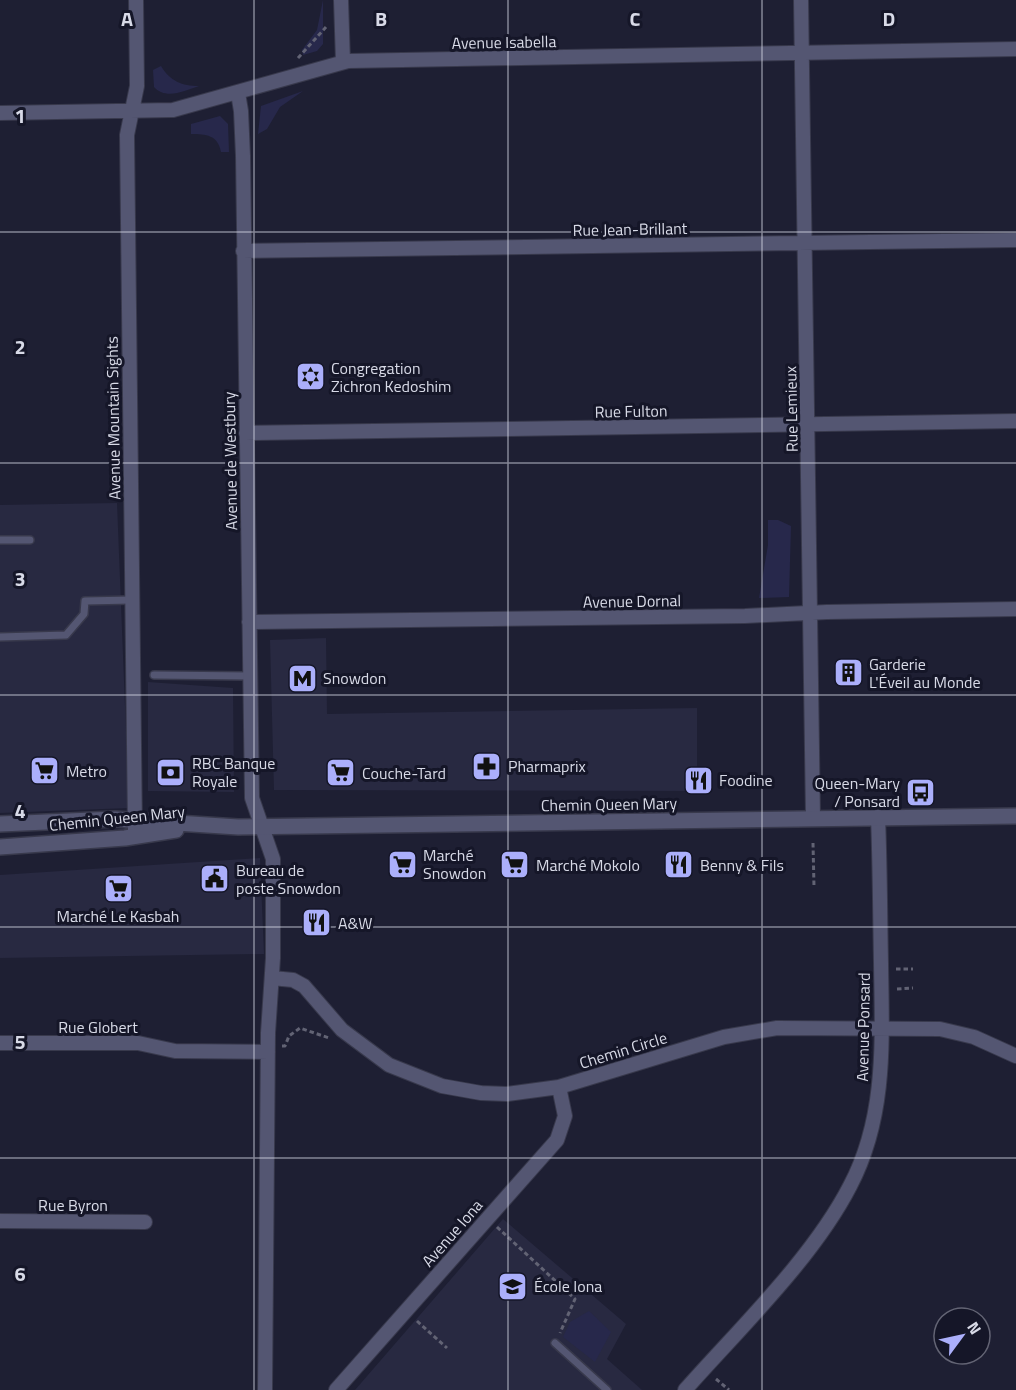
<svg xmlns="http://www.w3.org/2000/svg" width="1016" height="1390" font-family="'Titillium Web',sans-serif">
	<style>
		.built { fill: #282941 }
		.green { fill: #27284b }
		.lines { fill: none; stroke-linecap: round; stroke-linejoin: round }
		.service-casing { stroke: #38394c; stroke-width: 10 }
		.minor-casing { stroke: #38394c; stroke-width: 16 }
		.tertiary-casing { stroke: #38394c; stroke-width: 18 }
		.path { stroke: #626374; stroke-width: 3; stroke-dasharray: 4.5 3; stroke-linecap: butt }
		.service { stroke: #545672; stroke-width: 7 }
		.minor { stroke: #545672; stroke-width: 14 }
		.tertiary { stroke: #545672; stroke-width: 15 }
		.grid { fill: none; stroke: #d8dae7; stroke-width: 1.5; stroke-opacity: 0.55 }
		.labels { text-anchor: middle; stroke-width: 6; stroke-linejoin: round; paint-order: stroke }
		.street-label { font-size: 16px; fill: #d8dae7; stroke: #151628 }
		.poi-label { font-size: 16px; fill: #d8dae7; stroke: #151628; text-anchor: start }
		.grid-label { font-size: 20px; text-anchor: middle; font-weight: bold; fill: #d8dae7; stroke: #151628; stroke-width: 6; stroke-linejoin: round; paint-order: stroke }
	</style>
	<rect width="100%" height="100%" fill="#1e1f33"/>
	<path class="built" d="M117,503L129,808L0,813V505Z
		M326,638L327,714L697,708V791L274,790L270,640Z
		M148,682L233,688L234,792L148,791Z
		M260,858L264,954L0,958V875Z
		M503,1219L626,1324L607,1359L642,1390H355Z"/>
	<path class="green" d="M323,0V44L317,51L303,55L302,50L317,30Z
		M161,66C170,81 182,86 199,86C184,91 166,100 154,87L153,70Z
		M303,91L280,107L267,129L258,134L261,106Z
		M220,116L228,124L229,152H221C218,135 206,134 191,134V124Z
		M768,520H778L791,526L789,597L759,598L768,545Z
		M589,1311L611,1332L595,1362L563,1337L570,1322Z"/>
	<g class="lines">
		<defs>
			<path id="service" d="M0,540H30
				M0,637L66,635L84,614L85,601L131,600
				M154,675L250,676
				M555,1343L607,1390"/>
			<path id="minor" d="M341,0L343,62
				M801,0L813,818
				M238,93L241,111L243,156L252,798L273,859V958L268,1033L265,1390
				M0,113L173,110L348,61L1016,49
				M243,251L1016,240
				M246,433L1016,421
				M249,622L745,616L827,612L1016,609
				M135,831L127,135L137,86L136,0
				M272,978L293,980L304,986L342,1030L389,1065L442,1086L481,1093L507,1094L559,1087L724,1037L777,1028L940,1029L974,1037L1016,1056
				M0,1043H138L175,1051L268,1052
				M0,1221L145,1222
				M336,1390L557,1140L565,1116L559,1087
				M685,1390C739,1329 813,1258 850,1186C887,1116 882,1039 881,963C880,914 880,866 878,817"/>
			<path id="tertiary" d="M0,824L115,819L238,827L1016,816
				M0,847L125,838L176,830"/>
		</defs>
		<use href="#service" class="service-casing"/>
		<use href="#minor" class="minor-casing"/>
		<use href="#tertiary" class="tertiary-casing"/>
		<path class="path" d="M298,58L326,27
			M813,843L814,887
			M896,969H913
			M897,989L913,988
			M282,1046H285L289,1036L300,1028L329,1038
			M497,1227L575,1299L560,1333
			M417,1321L447,1348
			M716,1379L729,1390"/>
		<use href="#service" class="service"/>
		<use href="#minor" class="minor"/>
		<use href="#tertiary" class="tertiary"/>
	</g>
	<path class="grid" d="M254,0V1390M508,0V1390M762,0V1390M0,232H1016M0,463H1016M0,695H1016M0,927H1016M0,1158H1016"/>
	<defs>
		<symbol id="synagogue-square" viewBox="-11 -11 22 22"><rect x="-9" y="-9" width="18" height="18" rx="4" fill="#abaffb" stroke="#151628"/><path d="M0-6.5L5.6 3.2H-5.6ZM0 6.5L5.6-3.2H-5.6Z" fill="#111"/></symbol>
		<symbol id="building-square" viewBox="-11 -11 22 22"><rect x="-9" y="-9" width="18" height="18" rx="4" fill="#abaffb" stroke="#151628"/><path d="M-4-6H4V6H1V3H-1V6H-4ZM-2.5-4.3h1.7v1.8h-1.7ZM.8-4.3h1.7v1.8H.8ZM-2.5-1h1.7V.8h-1.7ZM.8-1h1.7V.8H.8Z" fill="#111"/></symbol>
		<symbol id="metro-square" viewBox="-11 -11 22 22"><rect x="-9" y="-9" width="18" height="18" rx="4" fill="#abaffb" stroke="#151628"/><path d="M-5.5 5V-5H-3L0 0L3-5H5.5V5H3V-.5L0 4L-3-.5V5Z" fill="#111"/></symbol>
		<symbol id="pharmacy-square" viewBox="-11 -11 22 22"><rect x="-9" y="-9" width="18" height="18" rx="4" fill="#abaffb" stroke="#151628"/><path d="M-2-6h4v4h4v4h-4v4h-4v-4h-4v-4h4Z" fill="#111"/></symbol>
		<symbol id="supermarket-square" viewBox="-11 -11 22 22"><rect x="-9" y="-9" width="18" height="18" rx="4" fill="#abaffb" stroke="#151628"/><path d="M-6-5.5h2.5l.6 2H6L4.5 2H-2.5L-4.4-4H-6ZM-1.5 3.2a1.3 1.3 0 1 0 .1 0ZM3 3.2a1.3 1.3 0 1 0 .1 0Z" fill="#111"/></symbol>
		<symbol id="bank-square" viewBox="-11 -11 22 22"><rect x="-9" y="-9" width="18" height="18" rx="4" fill="#abaffb" stroke="#151628"/><path d="M-6-4H6V4H-6ZM0-2.3a2.3 2.3 0 1 0 0 4.6a2.3 2.3 0 1 0 0-4.6Z" fill="#111"/></symbol>
		<symbol id="restaurant-square" viewBox="-11 -11 22 22"><rect x="-9" y="-9" width="18" height="18" rx="4" fill="#abaffb" stroke="#151628"/><path d="M-5-6h1v4h1v-4h1v4h1v-4h1v5L-1.5 .5V6h-2V.5L-5-1ZM5-6V6H3V1.5H1.5Q1.5-4 5-6Z" fill="#111"/></symbol>
		<symbol id="bus-square" viewBox="-11 -11 22 22"><rect x="-9" y="-9" width="18" height="18" rx="4" fill="#abaffb" stroke="#151628"/><path d="M-5-6H5V4H4V6H2V4H-2V6H-4V4H-5ZM-3.5-4V0h7V-4ZM-3.5 1.2v1.5H-2V1.2ZM2 1.2v1.5H3.5V1.2Z" fill="#111"/></symbol>
		<symbol id="civic-square" viewBox="-11 -11 22 22"><rect x="-9" y="-9" width="18" height="18" rx="4" fill="#abaffb" stroke="#151628"/><path d="M-.6-6.5H3V-4.5H.6V-3L4-1V1h2V6H-6V1h2V-1L-.6-3ZM-1.2 2.5V6h2.4V2.5Z" fill="#111"/></symbol>
		<symbol id="school-square" viewBox="-11 -11 22 22"><rect x="-9" y="-9" width="18" height="18" rx="4" fill="#abaffb" stroke="#151628"/><path d="M0-5L7-2L0 1L-7-2ZM-4 1L0 2.5L4 1V4Q0 6-4 4Z" fill="#111"/></symbol>
	</defs>
	<g fill-rule="evenodd">
		<use href="#synagogue-square" x="294" y="360" width="33" height="33"/>
		<use href="#building-square" x="832" y="656" width="33" height="33"/>
		<use href="#metro-square" x="286" y="662" width="33" height="33"/>
		<use href="#pharmacy-square" x="470" y="750" width="33" height="33"/>
		<use href="#supermarket-square" x="28" y="754" width="33" height="33"/>
		<use href="#bank-square" x="154" y="756" width="33" height="33"/>
		<use href="#supermarket-square" x="324" y="756" width="33" height="33"/>
		<use href="#restaurant-square" x="682" y="764" width="33" height="33"/>
		<use href="#bus-square" x="904" y="776" width="33" height="33"/>
		<use href="#supermarket-square" x="386" y="848" width="33" height="33"/>
		<use href="#supermarket-square" x="498" y="848" width="33" height="33"/>
		<use href="#restaurant-square" x="662" y="848" width="33" height="33"/>
		<use href="#civic-square" x="198" y="862" width="33" height="33"/>
		<use href="#supermarket-square" x="102" y="872" width="33" height="33"/>
		<use href="#restaurant-square" x="300" y="906" width="33" height="33"/>
		<use href="#school-square" x="496" y="1270" width="33" height="33"/>
	</g>
	<g class="labels">
		<g class="street-label">
			<text transform="translate(504 42) rotate(-1)" y="6">Avenue Isabella</text>
			<text transform="translate(630 229) rotate(-1)" y="6">Rue Jean-Brillant</text>
			<text transform="translate(791 409) rotate(-91)" y="6">Rue Lemieux</text>
			<text transform="translate(631 411) rotate(-1)" y="6">Rue Fulton</text>
			<text transform="translate(113 418) rotate(-91)" y="6">Avenue Mountain Sights</text>
			<text transform="translate(230 461) rotate(-91)" y="6">Avenue de Westbury</text>
			<text transform="translate(632 601) rotate(-1)" y="6">Avenue Dornal</text>
			<text transform="translate(609 804) rotate(-1)" y="6">Chemin Queen Mary</text>
			<text transform="translate(117 818) rotate(-6)" y="6">Chemin Queen Mary</text>
			<text x="98" y="1033">Rue Globert</text>
			<text transform="translate(863 1027) rotate(-89)" y="6">Avenue Ponsard</text>
			<text transform="translate(623 1050) rotate(-17)" y="6">Chemin Circle</text>
			<text x="73" y="1211">Rue Byron</text>
			<text transform="translate(452 1233) rotate(-49)" y="6">Avenue Iona</text>
		</g>
		<g class="poi-label">
			<text x="331" y="374">Congregation<tspan x="331" dy="18">Zichron Kedoshim</tspan></text>
			<text x="869" y="670">Garderie<tspan x="869" dy="18">L'Éveil au Monde</tspan></text>
			<text x="323" y="684">Snowdon</text>
			<text x="192" y="769">RBC Banque<tspan x="192" dy="18">Royale</tspan></text>
			<text x="508" y="772">Pharmaprix</text>
			<text x="66" y="777">Metro</text>
			<text x="362" y="779">Couche-Tard</text>
			<text x="719" y="786">Foodine</text>
			<text x="900" y="789" text-anchor="end">Queen-Mary<tspan x="900" dy="18">/ Ponsard</tspan></text>
			<text x="423" y="861">Marché<tspan x="423" dy="18">Snowdon</tspan></text>
			<text x="536" y="871">Marché Mokolo</text>
			<text x="700" y="871">Benny &amp; Fils</text>
			<text x="236" y="876">Bureau de<tspan x="236" dy="18">poste Snowdon</tspan></text>
			<text x="118" y="922" text-anchor="middle">Marché Le Kasbah</text>
			<text x="338" y="929">A&amp;W</text>
			<text x="534" y="1292">École Iona</text>
		</g>
	</g>
	<g class="grid-label">
		<text x="127" y="26">A</text>
		<text x="381" y="26">B</text>
		<text x="635" y="26">C</text>
		<text x="889" y="26">D</text>
		<text x="20" y="123">1</text>
		<text x="20" y="354">2</text>
		<text x="20" y="586">3</text>
		<text x="20" y="818">4</text>
		<text x="20" y="1049">5</text>
		<text x="20" y="1281">6</text>
	</g>
	<g transform="translate(962 1336) rotate(57)"><circle r="28" fill="#151628" stroke="#636474" stroke-width="1.5"/>
	<path d="M0-4.5L10 22L0 15L-10 22Z" fill="#abaffb"/>
	<text y="-9" font-size="16" font-weight="bold" text-anchor="middle" fill="#d8dae7">N</text>
	</g>
</svg>
